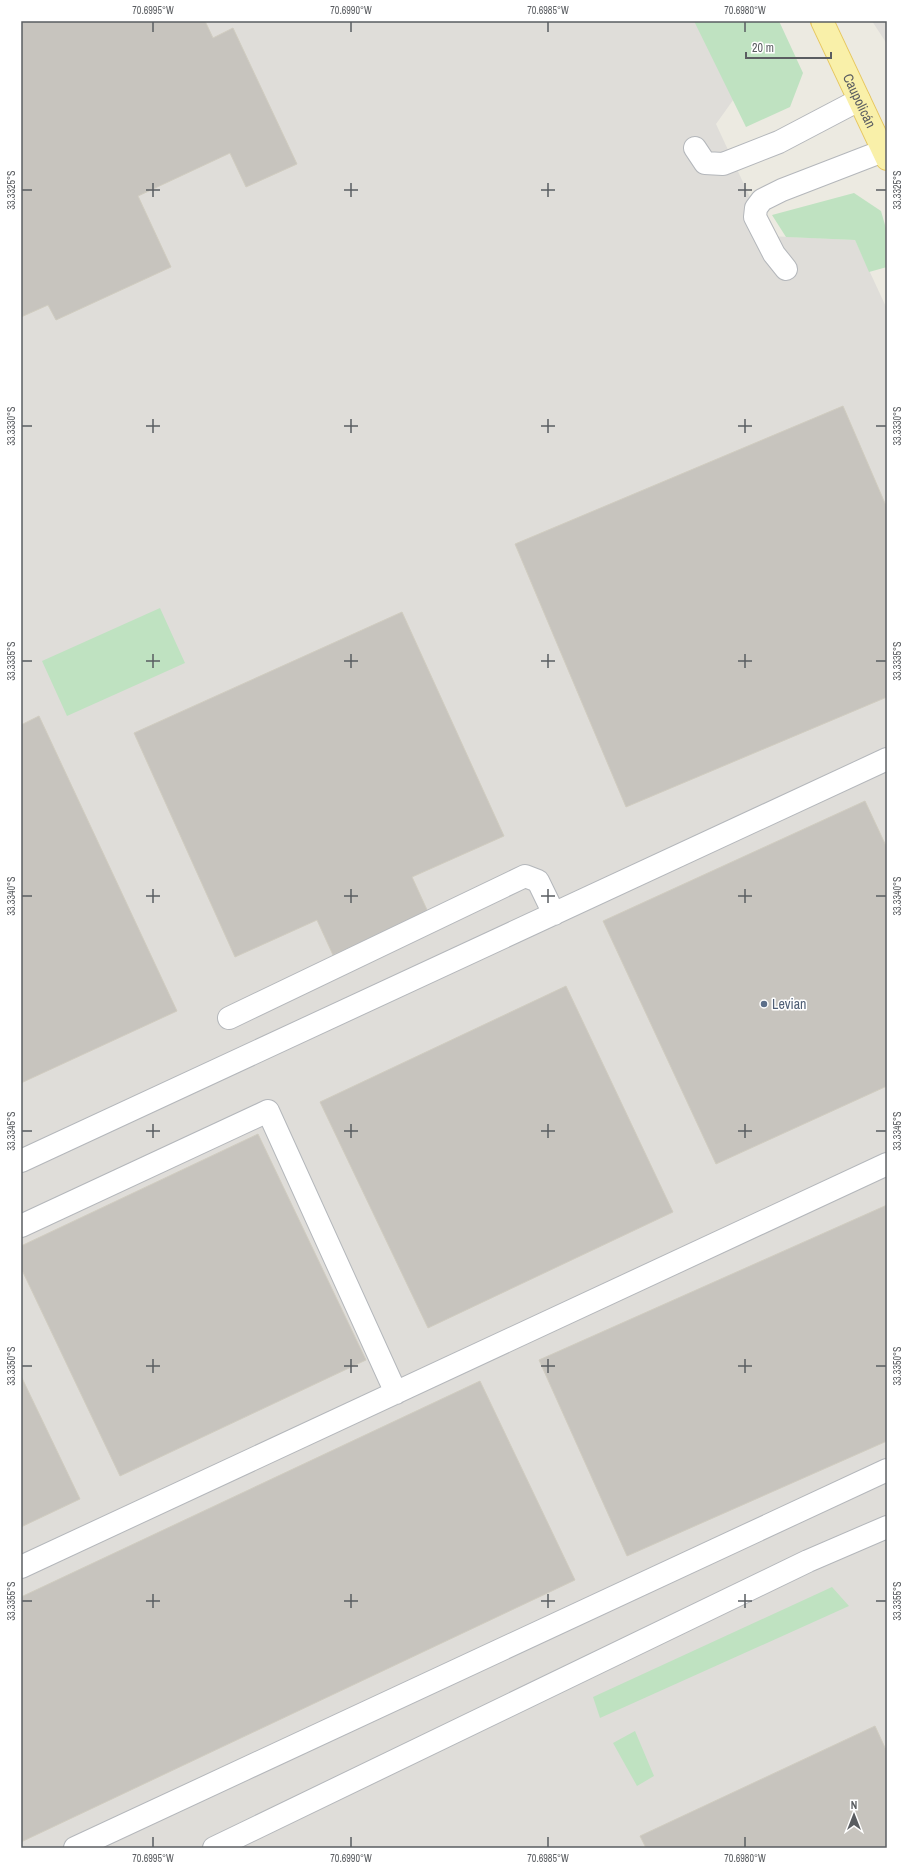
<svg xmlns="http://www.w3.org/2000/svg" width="908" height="1869" font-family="'Archivo Narrow',sans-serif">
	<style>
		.industrial { fill: #dfddd9 }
		.green { fill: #bfe2c1 }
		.building { fill: #c7c4be; stroke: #d0ccc0 }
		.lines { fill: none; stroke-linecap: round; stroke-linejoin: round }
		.minor-casing { stroke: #b4b7bb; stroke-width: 24 }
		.major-casing { stroke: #e7c75f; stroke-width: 24 }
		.minor { stroke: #fff; stroke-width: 22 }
		.major { stroke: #f9f0a9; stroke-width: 22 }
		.ticks { fill: none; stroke: #5a5d61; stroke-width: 1.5 }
		.service-dot { fill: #5c6f8a; stroke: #fff; stroke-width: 1.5 }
		.labels { text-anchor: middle; stroke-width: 3; stroke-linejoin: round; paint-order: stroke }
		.street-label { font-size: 14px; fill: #5a5d61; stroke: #fff }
		.service-label { font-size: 14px; fill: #4e5e75; stroke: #fff; text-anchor: start }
		.neatline { fill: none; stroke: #5a5d61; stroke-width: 1.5 }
		.ticks-label { font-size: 10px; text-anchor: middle; fill: #5a5d61 }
	</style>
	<rect width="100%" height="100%" fill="#eceae1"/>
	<path class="industrial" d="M21,21H751L766,54L716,124L768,236L855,240L887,309V1848H21Z
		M872,21H887V44Z"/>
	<path class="green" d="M694,21H779L803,73L790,107L746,127Z
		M854,193L881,211L887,232V267L869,272L855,240L786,237L772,215Z
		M160,608L185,663L67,716L42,661Z
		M832,1587L849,1606L600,1718L593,1697Z
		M635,1731L654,1776L637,1786L613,1743Z"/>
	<path class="building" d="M21,21H205L213,38L233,28L297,164L246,187L230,153L138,196L171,267L56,320L48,305L21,317Z
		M843,406L887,508V697L626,807L515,544Z
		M402,612L504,836L412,877L428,912L333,955L317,920L235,957L134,733Z
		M39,716L177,1011L21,1083V725Z
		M865,801L887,848V1086L716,1164L603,921Z
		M566,986L673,1212L428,1328L320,1102Z
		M258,1134L366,1360L120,1476L21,1268V1246Z
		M887,1205V1441L627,1556L539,1360Z
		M21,1376L80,1499L21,1527Z
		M480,1381L575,1580L21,1842V1597Z
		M875,1726L887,1752V1848H646L640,1836Z"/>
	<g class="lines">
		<defs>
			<path id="minor" d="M695,148L705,163L723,164L779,142L859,100
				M786,269L774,254L755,217L756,208L762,200L782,190L883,151
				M229,1018L525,876L538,881L554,914
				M21,1161L887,759
				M21,1226L268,1111L396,1393
				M21,1567L887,1164
				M75,1848L887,1470
				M214,1848L808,1561L887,1527"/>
			<g id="major">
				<path id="s1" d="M822,21L887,159"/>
			</g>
		</defs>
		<use href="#minor" class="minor-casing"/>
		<use href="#major" class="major-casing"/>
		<use href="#minor" class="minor"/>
		<use href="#major" class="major"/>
	</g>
	<path class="ticks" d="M153,22V32M351,22V32M548,22V32M745,22V32M153,183V197M351,183V197M548,183V197M745,183V197M22,190H32M146,190H160M344,190H358M541,190H555M738,190H752M876,190H886M153,419V433M351,419V433M548,419V433M745,419V433M22,426H32M146,426H160M344,426H358M541,426H555M738,426H752M876,426H886M153,654V668M351,654V668M548,654V668M745,654V668M22,661H32M146,661H160M344,661H358M541,661H555M738,661H752M876,661H886M153,889V903M351,889V903M548,889V903M745,889V903M22,896H32M146,896H160M344,896H358M541,896H555M738,896H752M876,896H886M153,1124V1138M351,1124V1138M548,1124V1138M745,1124V1138M22,1131H32M146,1131H160M344,1131H358M541,1131H555M738,1131H752M876,1131H886M153,1359V1373M351,1359V1373M548,1359V1373M745,1359V1373M22,1366H32M146,1366H160M344,1366H358M541,1366H555M738,1366H752M876,1366H886M153,1594V1608M351,1594V1608M548,1594V1608M745,1594V1608M22,1601H32M146,1601H160M344,1601H358M541,1601H555M738,1601H752M876,1601H886M153,1837V1847M351,1837V1847M548,1837V1847M745,1837V1847"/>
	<circle class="service-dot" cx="764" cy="1004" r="4"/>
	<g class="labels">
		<g class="street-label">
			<text dy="5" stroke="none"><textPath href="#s1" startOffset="88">Caupolicán</textPath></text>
		</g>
		<g class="service-label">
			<text x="772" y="1009">Levian</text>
		</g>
	</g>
	<rect width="908" height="1869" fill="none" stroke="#ffffff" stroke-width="44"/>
	<g transform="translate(854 1815)" stroke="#ffffff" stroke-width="3" paint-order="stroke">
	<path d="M0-3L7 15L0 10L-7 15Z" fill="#5a5d61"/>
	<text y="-6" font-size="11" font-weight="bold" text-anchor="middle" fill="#5a5d61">N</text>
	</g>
	<path d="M746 52v6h85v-6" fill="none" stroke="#5a5d61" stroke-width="2"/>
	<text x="752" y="52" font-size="12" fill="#5a5d61" stroke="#ffffff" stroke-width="3" paint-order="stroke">20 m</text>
	<rect x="22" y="22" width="864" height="1825" class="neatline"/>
	<g class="ticks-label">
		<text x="153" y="14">70.6995°W</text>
		<text x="351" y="14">70.6990°W</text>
		<text x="548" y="14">70.6985°W</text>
		<text x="745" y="14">70.6980°W</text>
		<text transform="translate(11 190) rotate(-90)" y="4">33.3325°S</text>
		<text transform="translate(897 190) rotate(-90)" y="4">33.3325°S</text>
		<text transform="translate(11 426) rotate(-90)" y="4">33.3330°S</text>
		<text transform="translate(897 426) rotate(-90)" y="4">33.3330°S</text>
		<text transform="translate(11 661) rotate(-90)" y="4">33.3335°S</text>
		<text transform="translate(897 661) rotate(-90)" y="4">33.3335°S</text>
		<text transform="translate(11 896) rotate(-90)" y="4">33.3340°S</text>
		<text transform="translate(897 896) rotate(-90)" y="4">33.3340°S</text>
		<text transform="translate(11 1131) rotate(-90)" y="4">33.3345°S</text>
		<text transform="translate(897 1131) rotate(-90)" y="4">33.3345°S</text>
		<text transform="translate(11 1366) rotate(-90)" y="4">33.3350°S</text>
		<text transform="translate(897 1366) rotate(-90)" y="4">33.3350°S</text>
		<text transform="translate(11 1601) rotate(-90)" y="4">33.3355°S</text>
		<text transform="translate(897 1601) rotate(-90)" y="4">33.3355°S</text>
		<text x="153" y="1862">70.6995°W</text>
		<text x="351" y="1862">70.6990°W</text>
		<text x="548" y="1862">70.6985°W</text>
		<text x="745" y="1862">70.6980°W</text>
	</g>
</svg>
